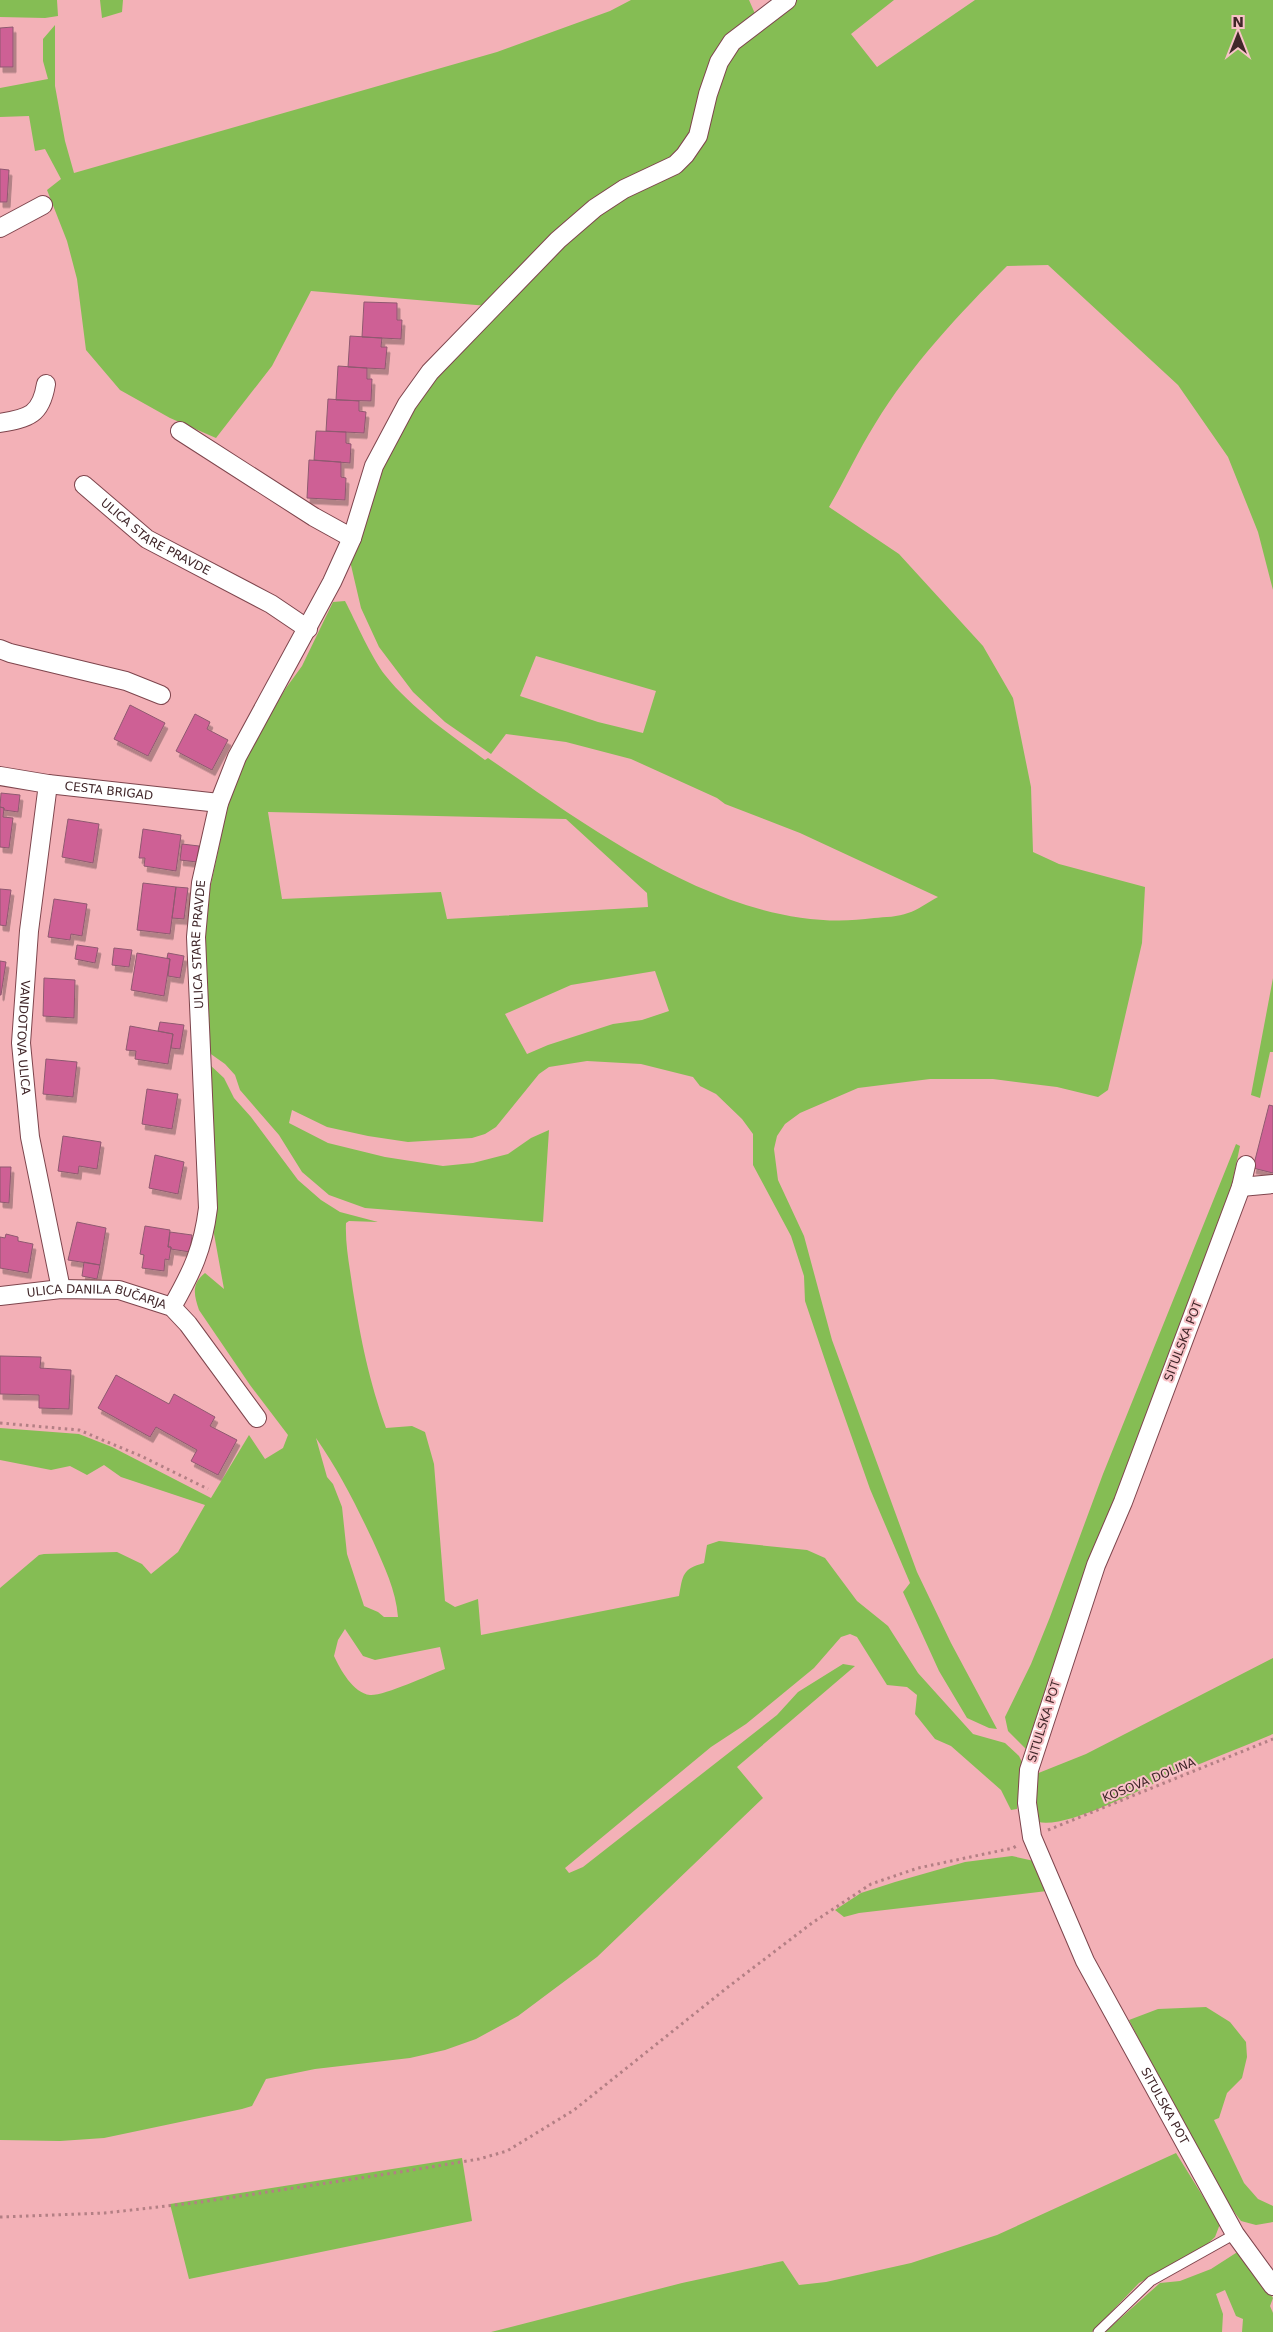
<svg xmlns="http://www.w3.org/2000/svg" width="1273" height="2332" font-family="'DejaVu Sans',sans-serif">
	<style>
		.green { fill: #85bd54; fill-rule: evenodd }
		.building { fill: #ce6195; stroke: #8f5970; filter: url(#shadow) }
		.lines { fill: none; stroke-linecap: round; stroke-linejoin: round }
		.service-casing { stroke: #7e454d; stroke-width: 11 }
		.minor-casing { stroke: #7e454d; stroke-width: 20 }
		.path { stroke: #b37f84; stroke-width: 3; stroke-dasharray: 2.5 4; stroke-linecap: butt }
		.service { stroke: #fff; stroke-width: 9 }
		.minor { stroke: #fff; stroke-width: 18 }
		.labels { text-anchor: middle; stroke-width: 4; stroke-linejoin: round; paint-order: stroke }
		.street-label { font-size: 12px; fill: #41272a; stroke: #f8c2c7 }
	</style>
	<defs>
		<filter id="shadow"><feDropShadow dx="3" dy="5.5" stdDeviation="0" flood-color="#0004"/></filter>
	</defs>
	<rect width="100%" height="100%" fill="#f3b1b7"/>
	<path class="green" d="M0,0H57L58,16L45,18L0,17Z
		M100,0H123L122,12L102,18Z
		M631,0H749L756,16L701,106L681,153L609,192L488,306L311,291L272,366L216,438L170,418L120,390L86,350L77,279L67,241L47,190L61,179L45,149L35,151L29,116L0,117V88L48,79L43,61V39L55,25V86L65,141L74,173L497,52L610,11Z
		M795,0H894L851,34L877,67L975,0H1273V590L1258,532L1228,457L1178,385L1048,265L1007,266C959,314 911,365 875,424C858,451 845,480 829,507L899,554L983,646L1013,698L1031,787L1033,852L1059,864L1145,887L1142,943L1108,1090L1098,1097L1057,1087L993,1079H930L858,1088L800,1113L785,1124L777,1136L774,1149L778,1180L804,1236L832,1340L917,1572L951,1643L997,1729L989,1728L967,1718L939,1671L903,1592L910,1583L870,1489L832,1381L805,1301L804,1276L791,1236L753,1165V1134L742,1119L716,1094L700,1086L693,1077L641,1064L587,1061L549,1067L539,1074L496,1127L485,1134L472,1138L408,1142L368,1136L327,1127L292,1110L289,1123L328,1143L385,1157L443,1166L473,1163L508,1154L531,1138L549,1130L543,1222L365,1208L329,1195L302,1172L279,1135L240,1090L235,1075L225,1064L208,1052L201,931L227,809L237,779L257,737L286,688L302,666L333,602L345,601C356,622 371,657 385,675C412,709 451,735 485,760L488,758C596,832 736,938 874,918C885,917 898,917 908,913C918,910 928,902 938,897L800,833L725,804L717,798L631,759L566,742L506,734L491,754L445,722L413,692L379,647L361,608L350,561L378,478L409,411L430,385L593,215L675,172L711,100L729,54ZM536,656L656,691L643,733L598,722L520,696ZM268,812L566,819L647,893L648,907L447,919L441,892L282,899ZM655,971L669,1011L642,1020L613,1024L548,1045L527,1054L505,1014L571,985Z
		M1273,978V1052H1270L1260,1098L1251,1095Z
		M209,1064L224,1078L234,1098L251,1117L298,1180L321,1200L340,1212L378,1222L349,1221L346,1223C345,1246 350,1268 353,1291C361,1341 369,1380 386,1428L412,1426L425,1432L434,1464L445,1601L455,1607L478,1599L481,1635L679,1596C683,1575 682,1569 704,1563L707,1545L719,1541L807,1550L825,1558L857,1601L888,1626L918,1673L973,1734L1005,1743L1019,1756L1022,1762L1017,1809L1011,1810L1001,1790L951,1746L935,1739L915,1714L917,1695L907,1687L887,1685L857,1637L850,1634L841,1637L814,1668L746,1724L711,1747L565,1868L569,1873L583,1867L777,1715L798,1692L843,1664L855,1666L737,1767L763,1798L597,1957L518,2016L476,2039L445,2050L410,2058L315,2069L266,2079L252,2106L242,2109L104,2138L60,2141L0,2140V1588L39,1555L44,1554L117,1552L142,1564L151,1574L178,1552L205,1505L121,1477L104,1465L87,1475L70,1466L51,1470L0,1460V1428L79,1434L112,1447L211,1498L249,1435L265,1459L283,1448L288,1435L250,1385L199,1310C194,1295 191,1284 205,1273L224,1289L214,1234L216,1182ZM316,1438C339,1471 356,1505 373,1541C384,1566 396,1590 398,1617H384L378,1612L364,1606L347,1554L342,1507L333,1484L327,1477ZM345,1629L363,1656L375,1660L440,1647L445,1669C429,1675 384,1696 370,1695C353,1693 340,1669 334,1656L338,1640Z
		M1236,1144L1240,1146L1232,1184L1186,1321L1027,1750L1008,1731L1005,1717L1031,1664L1050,1617L1103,1474Z
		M1273,1658V1734C1239,1748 1204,1762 1170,1776C1141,1789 1067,1829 1038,1822L1033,1799L1036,1774L1086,1754Z
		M1012,1856L1034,1861L1047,1891L859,1913L844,1917L835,1910L861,1893L895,1882L965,1862Z
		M1206,2007L1230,2022L1246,2042L1247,2057L1242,2078L1227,2093L1219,2118L1214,2120L1244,2183L1258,2199L1273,2206V2222L1256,2225L1241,2221L1225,2200L1212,2172L1181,2122L1129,2020L1158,2009Z
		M1176,2153L1220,2224L1215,2237L1203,2248L1139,2283L1092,2332H491L682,2283L783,2261L799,2285L826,2282L911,2263L997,2235Z
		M462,2158L472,2221L189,2279L170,2204Z
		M1239,2251L1273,2298L1270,2306L1273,2313V2332H1242L1243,2319L1236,2316L1225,2290L1216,2294L1223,2314L1222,2332H1105L1160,2283L1180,2281L1211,2269Z"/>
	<path class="building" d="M13,27V67H0V28Z
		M0,169L9,170L7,202H0Z
		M364,302L397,303V320H402L401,339L362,337Z
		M350,336L382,338L381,347H387L385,369L348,367Z
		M338,366L367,368V379H372L371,401L336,400Z
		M328,399L359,401V411L366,412L364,433L326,431Z
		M316,431L346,432V443L351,444L350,463L314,460Z
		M309,460L341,462V477L346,478L345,500L307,498Z
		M130,705L165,723L148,756L114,739Z
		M195,714L210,722L207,729L228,740L212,770L176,751Z
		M1,793L20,795L18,812L4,810V808L0,807Z
		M0,807L4,808L3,817L13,818L9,848L0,847Z
		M68,819L99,824L93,863L62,857Z
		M143,829L181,835L176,871L144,866L145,858H139Z
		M182,844L199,846L197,862L180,860Z
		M143,883L176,887L170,934L137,930Z
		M176,887L188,888L184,919L172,918Z
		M0,889L11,890L6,926L0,925Z
		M54,899L87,904L82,936L71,934L70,940L48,937Z
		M77,945L98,948L95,963L75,959Z
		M114,948L132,950L129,967L112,965Z
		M137,953L170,959L164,996L131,990Z
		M168,953L184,956L180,978L168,976L170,959L167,958Z
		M0,961L6,962L1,995H0Z
		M44,978L75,980L74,1018L43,1016Z
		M160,1022L184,1025L180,1049L171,1048L173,1034L158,1031Z
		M130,1026L173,1034L168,1064L135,1059L136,1051L126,1050Z
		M46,1059L77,1062L73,1097L43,1094Z
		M147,1089L178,1094L172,1129L142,1124Z
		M1269,1105L1273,1106V1173L1253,1168Z
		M63,1136L101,1142L97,1169L79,1166L78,1174L58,1171Z
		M155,1155L184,1162L178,1194L149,1188Z
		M0,1167H11L9,1203L0,1202Z
		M77,1222L106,1228L100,1265L68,1260Z
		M145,1226L170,1230L168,1247H171L169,1260L165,1259L164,1271L142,1268L144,1255L140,1254Z
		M170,1232L192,1235L190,1252L171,1249V1247H168Z
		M6,1234L18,1237V1241L33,1244L28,1273L0,1268V1237L5,1238Z
		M84,1262L100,1265L97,1279L82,1276Z
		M0,1356L41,1357L40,1368L71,1370L69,1409L39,1408V1395L0,1394Z
		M116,1375L169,1404L174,1394L215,1417L210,1426L237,1440L218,1475L191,1461L197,1450L156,1427L150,1437L98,1408Z"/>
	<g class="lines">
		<defs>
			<path id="service" d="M1098,2332L1151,2281L1235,2234"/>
			<g id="minor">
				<path d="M0,228L43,205"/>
				<path d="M0,423C29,418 41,415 46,384"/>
				<path d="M180,431L314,517L352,538"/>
				<path id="s1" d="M84,485L147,539L271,604L308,629"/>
				<path d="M0,649L10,653L126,681L161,695"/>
				<path id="s2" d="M0,776L48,784L219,803"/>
				<path id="s3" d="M48,784L29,931L21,1043L30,1137L61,1289"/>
				<path id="s4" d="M1246,1165L1241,1187L1123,1502L1096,1565L1029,1770L1027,1803L1032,1837L1085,1961L1235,2234L1273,2286"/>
				<path d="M1241,1187L1273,1184"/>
				<path id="s5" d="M0,1296L61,1289L119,1290L172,1307L188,1324L257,1418"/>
				<path id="s6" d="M172,1307C192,1272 203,1249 208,1208L196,937L201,883L219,803L237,757L332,582L352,538L374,466L407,404L430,372L558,240L595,208L624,189L675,165L685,155L698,136L708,94L719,62L732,42L787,0"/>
			</g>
		</defs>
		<use href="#service" class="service-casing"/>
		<use href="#minor" class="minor-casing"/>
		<path class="path" d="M0,1423L79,1430L141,1456L208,1489
			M1048,1830L1273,1739
			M0,2217L105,2213L201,2202L400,2172L479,2159L507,2151L574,2110L728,1987L812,1923L871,1884L918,1868L1013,1848L1018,1845"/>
		<use href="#service" class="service"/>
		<use href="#minor" class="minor"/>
	</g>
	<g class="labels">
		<g class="street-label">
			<text dy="4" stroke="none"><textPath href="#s1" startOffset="89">ULICA STARE PRAVDE</textPath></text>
			<text dy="4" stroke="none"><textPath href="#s2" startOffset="110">CESTA BRIGAD</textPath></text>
			<text dy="4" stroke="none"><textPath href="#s6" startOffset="370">ULICA STARE PRAVDE</textPath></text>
			<text dy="4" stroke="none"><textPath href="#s3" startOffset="255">VANDOTOVA ULICA</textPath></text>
			<text dy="4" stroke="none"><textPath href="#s5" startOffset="98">ULICA DANILA BUČARJA</textPath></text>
			<text transform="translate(1183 1341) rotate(-69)" y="4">SITULSKA POT</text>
			<text transform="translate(1044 1721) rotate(-73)" y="4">SITULSKA POT</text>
			<text transform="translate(1149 1780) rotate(-22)" y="4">KOSOVA DOLINA</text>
			<text dy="4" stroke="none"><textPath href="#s4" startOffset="1011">SITULSKA POT</textPath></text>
		</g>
	</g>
	<g transform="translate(1238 35)" stroke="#f8c2c7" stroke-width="4" paint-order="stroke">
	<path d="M0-4L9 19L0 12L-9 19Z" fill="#41272a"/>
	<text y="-8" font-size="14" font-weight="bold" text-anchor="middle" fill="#41272a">N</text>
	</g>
</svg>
